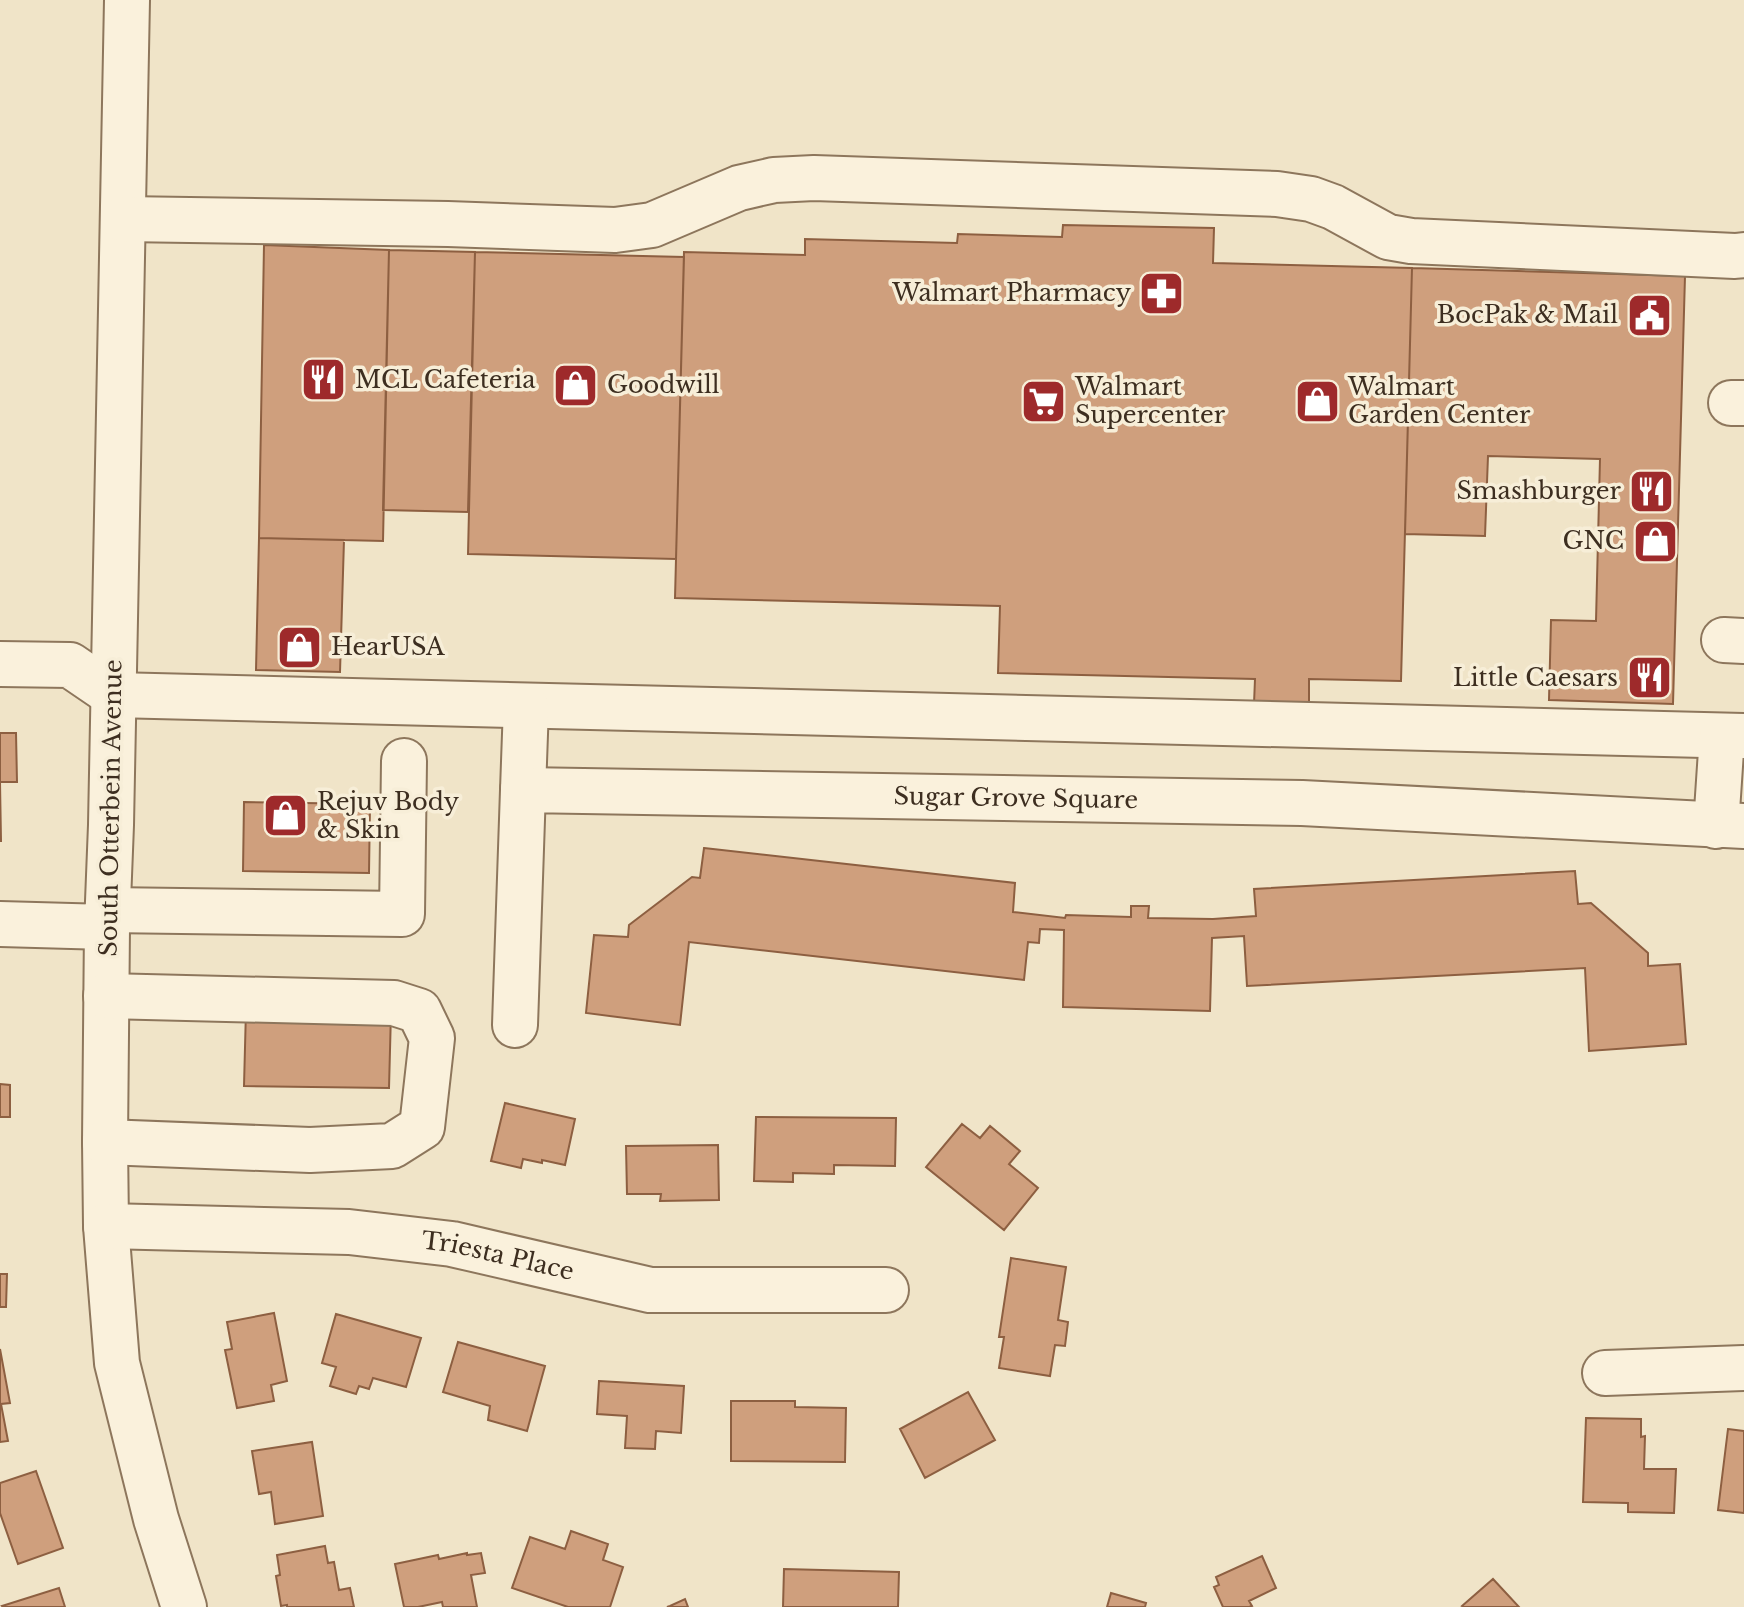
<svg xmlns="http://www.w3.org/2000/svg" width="1744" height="1607" font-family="'Libre Baskerville',serif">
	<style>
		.building { fill: #cf9f7d; stroke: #8d5f41; stroke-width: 2 }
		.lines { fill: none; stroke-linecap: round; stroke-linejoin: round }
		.minor-casing { stroke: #8d765c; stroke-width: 48 }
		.minor { stroke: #faf1dc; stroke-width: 44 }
		.labels { text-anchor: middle; stroke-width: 7; stroke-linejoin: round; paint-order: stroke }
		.poi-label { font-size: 24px; fill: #3d2e20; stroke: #f7eed8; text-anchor: start }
		.street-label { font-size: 24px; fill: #3d2e20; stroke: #f7eed8 }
	</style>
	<rect width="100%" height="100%" fill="#f0e4c8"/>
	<path class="building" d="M1063,225L1214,228L1213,263L1412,268L1401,681L1309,679V705L1254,704L1255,679L998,673L1000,606L675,598L684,252L805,255V239L957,243L958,234L1062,237Z
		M264,245L389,250L383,541L259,538Z
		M389,250L475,252L468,512L383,510Z
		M475,252L684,257L676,559L468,554Z
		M1412,268L1685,276L1673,704L1549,700L1551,620L1596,621L1600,459L1488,456L1485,536L1405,534Z
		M259,538L344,540L340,672L256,670Z
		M0,733H16L17,782H0L1,841H0Z
		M244,802L370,804L369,873L243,871Z
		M704,848L1015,883L1013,912L1065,918L1066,915L1131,917V906H1149L1148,918L1213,919L1256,916L1254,889L1575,871L1578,904L1591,903L1648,953V966L1680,964L1686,1044L1589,1051L1585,968L1247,986L1244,936L1212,938L1210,1011L1063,1007L1064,930L1040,929L1039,943L1028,942L1024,980L689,942L680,1025L586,1013L594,935L628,937L629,925L692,877L700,878Z
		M246,1009L391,1012L389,1088L244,1086Z
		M0,1084L10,1085V1117H0Z
		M505,1103L575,1119L565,1165L542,1160V1163L523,1159L521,1168L491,1161Z
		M756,1117L896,1118L895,1166L834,1165V1174L793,1173V1182L754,1181Z
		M962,1124L980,1138L990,1126L1020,1151L1009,1164L1038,1188L1004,1230L926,1167Z
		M718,1145L719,1200L660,1201L661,1194H627L626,1146Z
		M1011,1258L1066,1267L1058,1320L1068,1322L1065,1346L1055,1345L1050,1376L999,1368L1004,1337H999Z
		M0,1274H7L6,1307H0Z
		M274,1313L287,1381L271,1385L274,1401L237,1408L225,1350L232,1349L227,1322Z
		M336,1314L421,1338L406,1387L373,1378L369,1389L359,1386L356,1394L330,1386L336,1367L322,1363Z
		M458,1342L545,1366L527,1431L488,1420L490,1406L443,1392Z
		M0,1349L10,1403L1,1404L8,1441L0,1442Z
		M599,1381L684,1386L681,1433L656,1431L655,1449L625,1448L627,1416L597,1414Z
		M968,1392L995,1440L925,1478L900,1429Z
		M731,1401H795V1407L846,1408L845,1462L731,1461Z
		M1586,1418L1641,1419V1437L1645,1436L1644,1469H1676L1674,1513L1628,1512V1503L1583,1502Z
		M1728,1429L1744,1431V1513L1718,1510Z
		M312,1442L323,1516L275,1524L271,1492L259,1494L252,1451Z
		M36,1471L63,1548L18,1564L0,1513V1483Z
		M571,1531L608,1544L603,1560L623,1567L610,1607H568L512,1588L530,1537L565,1549Z
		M325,1546L328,1563L334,1562L339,1590L350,1588L354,1607H287V1605L281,1606L276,1576L280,1575L277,1555Z
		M467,1553V1555L481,1553L485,1573L471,1575L477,1607H443L442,1602L418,1607H404L395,1564L438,1555L439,1559Z
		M1262,1556L1276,1588L1249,1601L1252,1606L1249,1607H1223L1214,1587L1219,1585L1216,1577Z
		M784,1569L899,1572L898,1607H783Z
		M1493,1579L1519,1607H1464L1462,1606Z
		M59,1588L65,1607H3L2,1606Z
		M1111,1593L1146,1603L1145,1607H1107Z
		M685,1599L688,1607H667L670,1606Z"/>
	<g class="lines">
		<defs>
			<g id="minor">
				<path d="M127,0L111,825L107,927L105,1142L106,1226L117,1363L156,1519L184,1607"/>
				<path d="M123,219L448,224L615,230L652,225L739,188L774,180L814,178L1277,194L1311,199L1333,207L1388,237L1411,241L1735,256L1744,255"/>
				<path d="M1731,403H1744"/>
				<path d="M1724,640L1744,641"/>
				<path d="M0,664L70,665L114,695L1744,736"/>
				<path d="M523,790L526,706"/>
				<path d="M1716,826L1722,736"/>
				<path d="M107,910L402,914L404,761"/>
				<path d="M0,924L107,927"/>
				<path id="s1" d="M515,1025L523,790L1302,803L1744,826"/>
				<path d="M105,1142L310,1150L392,1146L422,1127L432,1038L419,1011L394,1003L106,996"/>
				<path id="s2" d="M106,1226L349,1232L452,1244L650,1290H886"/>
				<path d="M1605,1373L1744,1368"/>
			</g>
		</defs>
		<use href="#minor" class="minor-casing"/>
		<use href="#minor" class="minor"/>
	</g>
	<defs>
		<symbol id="pharmacy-square" viewBox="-11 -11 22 22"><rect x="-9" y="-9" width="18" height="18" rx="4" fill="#9e2a2b" stroke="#f7eed8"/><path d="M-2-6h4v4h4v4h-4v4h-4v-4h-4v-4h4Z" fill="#fff"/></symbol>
		<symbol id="civic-square" viewBox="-11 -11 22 22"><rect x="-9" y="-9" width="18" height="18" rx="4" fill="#9e2a2b" stroke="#f7eed8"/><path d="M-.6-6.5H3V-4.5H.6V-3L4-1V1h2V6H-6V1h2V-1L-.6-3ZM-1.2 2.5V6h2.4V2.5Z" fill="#fff"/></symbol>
		<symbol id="restaurant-square" viewBox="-11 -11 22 22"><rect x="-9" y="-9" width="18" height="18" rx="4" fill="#9e2a2b" stroke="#f7eed8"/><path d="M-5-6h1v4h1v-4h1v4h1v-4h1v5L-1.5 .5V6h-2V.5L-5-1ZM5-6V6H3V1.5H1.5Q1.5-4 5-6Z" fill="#fff"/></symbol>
		<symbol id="shop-square" viewBox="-11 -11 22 22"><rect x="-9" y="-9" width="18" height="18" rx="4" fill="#9e2a2b" stroke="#f7eed8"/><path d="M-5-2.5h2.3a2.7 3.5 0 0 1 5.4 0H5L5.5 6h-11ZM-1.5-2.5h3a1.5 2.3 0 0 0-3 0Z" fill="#fff"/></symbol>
		<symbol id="supermarket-square" viewBox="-11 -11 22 22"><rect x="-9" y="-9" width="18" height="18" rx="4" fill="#9e2a2b" stroke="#f7eed8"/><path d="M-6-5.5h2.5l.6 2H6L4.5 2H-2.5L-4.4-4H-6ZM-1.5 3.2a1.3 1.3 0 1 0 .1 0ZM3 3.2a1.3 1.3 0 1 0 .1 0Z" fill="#fff"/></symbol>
	</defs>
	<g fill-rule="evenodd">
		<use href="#pharmacy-square" x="1136" y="268" width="51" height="51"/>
		<use href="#civic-square" x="1624" y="290" width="51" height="51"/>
		<use href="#restaurant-square" x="298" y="354" width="51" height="51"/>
		<use href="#shop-square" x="550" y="360" width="51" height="51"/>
		<use href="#supermarket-square" x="1018" y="376" width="51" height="51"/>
		<use href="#shop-square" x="1292" y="376" width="51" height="51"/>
		<use href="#restaurant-square" x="1626" y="466" width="51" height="51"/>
		<use href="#shop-square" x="1630" y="516" width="51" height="51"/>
		<use href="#shop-square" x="274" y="622" width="51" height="51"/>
		<use href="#restaurant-square" x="1624" y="652" width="51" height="51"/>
		<use href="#shop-square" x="260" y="790" width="51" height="51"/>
	</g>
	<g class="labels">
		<g class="poi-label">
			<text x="1131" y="301" text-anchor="end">Walmart Pharmacy</text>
			<text x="1618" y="323" text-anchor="end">BocPak &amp; Mail</text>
			<text x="355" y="388">MCL Cafeteria</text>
			<text x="607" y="393">Goodwill</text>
			<text x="1075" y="395">Walmart<tspan x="1075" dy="28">Supercenter</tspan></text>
			<text x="1348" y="395">Walmart<tspan x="1348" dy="28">Garden Center</tspan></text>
			<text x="1621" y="499" text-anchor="end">Smashburger</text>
			<text x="1624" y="549" text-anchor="end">GNC</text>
			<text x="331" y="655">HearUSA</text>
			<text x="1618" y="686" text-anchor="end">Little Caesars</text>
			<text x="317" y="810">Rejuv Body<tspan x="317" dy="28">&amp; Skin</tspan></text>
		</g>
		<g class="street-label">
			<text dy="8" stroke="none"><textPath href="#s1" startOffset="728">Sugar Grove Square</textPath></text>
			<text transform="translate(111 808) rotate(-89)" y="8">South Otterbein Avenue</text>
			<text dy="8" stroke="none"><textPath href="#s2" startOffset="394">Triesta Place</textPath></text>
		</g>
	</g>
</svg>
